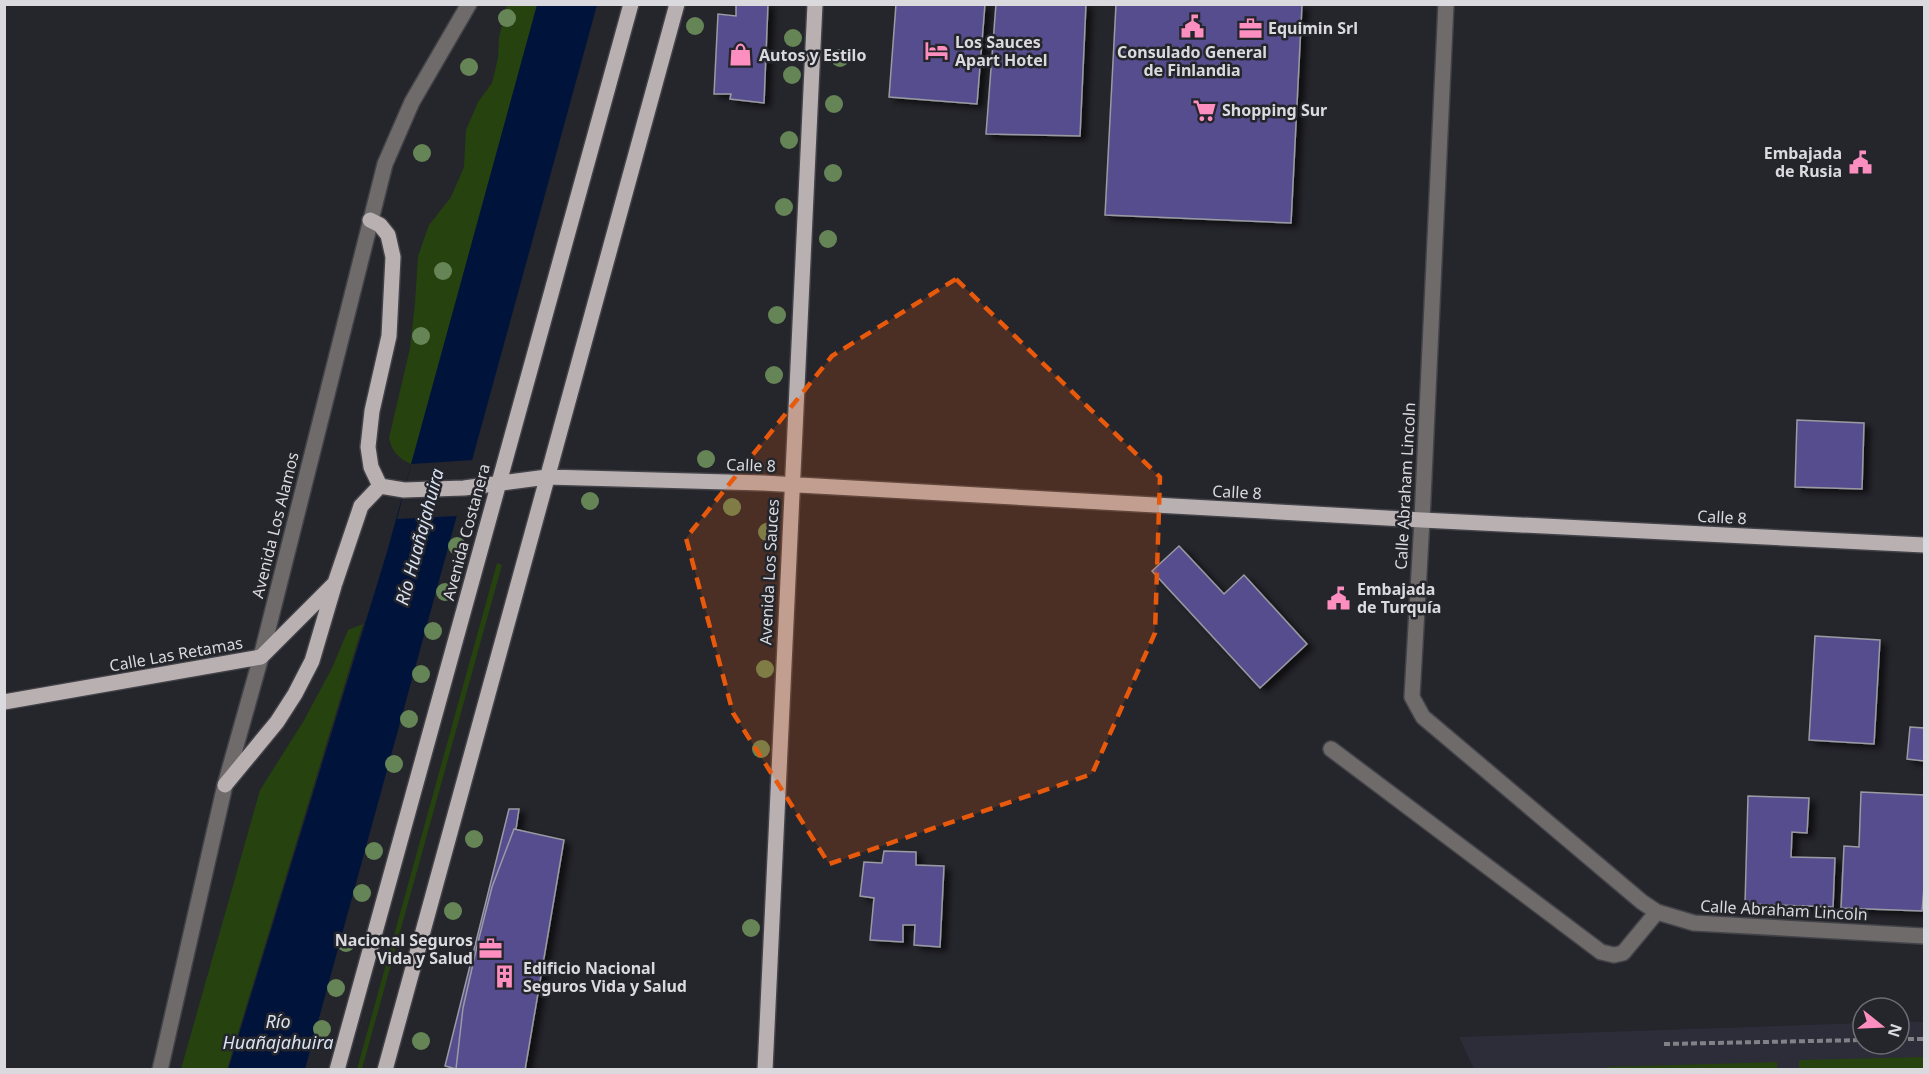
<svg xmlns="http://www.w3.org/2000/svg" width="1929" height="1074" font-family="'Noto Sans',sans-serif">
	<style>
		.built { fill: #2d2c39 }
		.green { fill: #25420f }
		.water { fill: #00143b }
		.pier { fill: #25252c }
		.building { fill: #564e8e; stroke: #9a9aa3; stroke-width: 1.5; filter: url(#shadow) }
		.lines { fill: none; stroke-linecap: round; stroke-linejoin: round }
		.minor-casing { stroke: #424248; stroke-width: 18 }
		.major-casing { stroke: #424248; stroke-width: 18 }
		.path { stroke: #818187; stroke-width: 4; stroke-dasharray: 6 3; stroke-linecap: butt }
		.minor { stroke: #6f6b6b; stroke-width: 15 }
		.major { stroke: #b9b0b2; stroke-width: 15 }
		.tree { fill: #668556 }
		.marked { fill: #e8590c; fill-opacity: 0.2; stroke: #e8590c; stroke-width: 4.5; stroke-dasharray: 12 8; stroke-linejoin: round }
		.labels { text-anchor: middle; stroke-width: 5; stroke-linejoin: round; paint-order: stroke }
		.poi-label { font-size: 16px; font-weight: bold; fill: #d9d9de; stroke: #25252c; text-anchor: start }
		.street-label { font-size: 16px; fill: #d9d9de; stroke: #25252c }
		.water-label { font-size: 18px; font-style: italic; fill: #d8e3f4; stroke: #25252c }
	</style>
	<defs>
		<filter id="shadow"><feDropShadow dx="6" dy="4" stdDeviation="3" flood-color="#0009"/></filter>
	</defs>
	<rect width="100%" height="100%" fill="#25252c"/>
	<path class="built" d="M1899,1022H1924V1069H1474L1459,1037L1863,1023V1044H1899Z"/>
	<path class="green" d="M507,5H537L411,464C398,458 392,452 389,438L410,348L415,303L418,256L429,225L451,197L464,167L466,130L478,102L492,83L498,58L499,37Z
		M497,563L502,565L362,1069H357Z
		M363,624L227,1069H181L260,790L303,722L332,668L348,630Z
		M1924,1057V1069H1799V1060Z
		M1777,1062V1070L1606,1069V1067Z"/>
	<path class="water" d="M537,5H597L305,1069L228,1070L387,552Z"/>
	<path class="pier" d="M473,460L457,516L397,519L411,464Z"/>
	<path class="building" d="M736,4H768L764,103L730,99L731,94H714L718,14L736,16Z
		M896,4H985L977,104L889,97Z
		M996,4H1086L1080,136L986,134Z
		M1116,4L1302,5L1291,223L1105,215Z
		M1797,420L1864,423L1862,489L1795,487Z
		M1179,546L1224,594L1244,575L1307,644L1260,688L1152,571Z
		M1815,636L1880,640L1874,744L1809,740Z
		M1910,727L1924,728V761L1907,759Z
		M1861,792L1924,795V888L1922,911L1841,908L1844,846L1859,847Z
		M1748,796L1809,798L1807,833L1792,832L1791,857L1835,858L1833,907L1745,904Z
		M509,809H519L516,829H514L492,887L477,946L463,1008L456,1069L445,1066Z
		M514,829L564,840L525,1070H459L456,1069L463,1008L477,946L492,887Z
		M884,851L916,852V865L944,866L940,947L914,945L915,925H903V942L870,940L874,898L860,896L864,862L882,863Z"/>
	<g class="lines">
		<defs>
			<path id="minor" d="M1446,4L1422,520L1412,697L1423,717L1642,902L1657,912L1694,923L1924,936
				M1331,749L1601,952L1614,955L1623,953L1657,912
				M160,1070L225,785L261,657L385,164L412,102L469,4"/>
			<path id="major" d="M370,220L380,225L388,235L393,257L389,336L372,411L368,447L371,467L380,486
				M380,486L404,490L464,488L547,477L763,483L1422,520L1924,545
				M4,702L261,657L335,583
				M225,785L277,722L295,694L312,661L335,583L361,506L380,486
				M337,1070L631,4
				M385,1070L677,4
				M765,1070L815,4"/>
		</defs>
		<use href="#minor" class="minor-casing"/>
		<use href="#major" class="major-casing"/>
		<path class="path" d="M1899,1039H1924
			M1664,1044L1863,1040"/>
		<use href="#minor" class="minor"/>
		<use href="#major" class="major"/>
	</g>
	<g class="tree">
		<circle cx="507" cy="18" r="9"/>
		<circle cx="695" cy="26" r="9"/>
		<circle cx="793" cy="38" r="9"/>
		<circle cx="840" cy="58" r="9"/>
		<circle cx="469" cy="67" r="9"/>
		<circle cx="792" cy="75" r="9"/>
		<circle cx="834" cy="104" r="9"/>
		<circle cx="789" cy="140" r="9"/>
		<circle cx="422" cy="153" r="9"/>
		<circle cx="833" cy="173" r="9"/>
		<circle cx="784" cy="207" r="9"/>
		<circle cx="828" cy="239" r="9"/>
		<circle cx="443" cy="271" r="9"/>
		<circle cx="777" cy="315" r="9"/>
		<circle cx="421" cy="336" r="9"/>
		<circle cx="774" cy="375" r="9"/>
		<circle cx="706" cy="459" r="9"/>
		<circle cx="590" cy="501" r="9"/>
		<circle cx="732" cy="507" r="9"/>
		<circle cx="767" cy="532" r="9"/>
		<circle cx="457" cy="546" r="9"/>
		<circle cx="445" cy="592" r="9"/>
		<circle cx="433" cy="631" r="9"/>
		<circle cx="765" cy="669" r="9"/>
		<circle cx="421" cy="674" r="9"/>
		<circle cx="409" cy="719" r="9"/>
		<circle cx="761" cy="749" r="9"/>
		<circle cx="394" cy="764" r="9"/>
		<circle cx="474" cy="839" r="9"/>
		<circle cx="374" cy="851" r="9"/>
		<circle cx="362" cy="893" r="9"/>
		<circle cx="453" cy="911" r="9"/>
		<circle cx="751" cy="928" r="9"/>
		<circle cx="346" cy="943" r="9"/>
		<circle cx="336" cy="988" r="9"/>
		<circle cx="322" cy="1029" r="9"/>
		<circle cx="421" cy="1041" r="9"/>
	</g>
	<path class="marked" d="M956,279L1160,477L1155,633L1092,774L829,864L733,713L686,538L832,356Z"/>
	<defs>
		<symbol id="civic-bare" viewBox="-9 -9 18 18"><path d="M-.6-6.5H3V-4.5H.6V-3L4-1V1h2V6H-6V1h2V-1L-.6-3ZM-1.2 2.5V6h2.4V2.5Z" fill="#fd8ec0" stroke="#25252c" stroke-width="2.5" paint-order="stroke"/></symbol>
		<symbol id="office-bare" viewBox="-9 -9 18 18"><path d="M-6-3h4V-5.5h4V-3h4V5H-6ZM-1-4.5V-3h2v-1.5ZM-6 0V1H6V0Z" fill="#fd8ec0" stroke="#25252c" stroke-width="2.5" paint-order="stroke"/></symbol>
		<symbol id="hotel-bare" viewBox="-9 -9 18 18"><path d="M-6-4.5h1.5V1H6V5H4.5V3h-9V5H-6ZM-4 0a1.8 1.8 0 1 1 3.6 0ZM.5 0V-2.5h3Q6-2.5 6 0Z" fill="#fd8ec0" stroke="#25252c" stroke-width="2.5" paint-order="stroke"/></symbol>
		<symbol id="shop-bare" viewBox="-9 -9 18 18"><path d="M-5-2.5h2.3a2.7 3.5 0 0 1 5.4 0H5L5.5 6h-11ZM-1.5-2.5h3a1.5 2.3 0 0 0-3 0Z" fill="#fd8ec0" stroke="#25252c" stroke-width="2.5" paint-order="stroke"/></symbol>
		<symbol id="supermarket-bare" viewBox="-9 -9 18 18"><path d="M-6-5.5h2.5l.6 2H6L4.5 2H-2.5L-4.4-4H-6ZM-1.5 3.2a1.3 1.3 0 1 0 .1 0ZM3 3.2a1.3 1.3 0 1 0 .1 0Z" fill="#fd8ec0" stroke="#25252c" stroke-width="2.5" paint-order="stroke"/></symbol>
		<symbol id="building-bare" viewBox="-9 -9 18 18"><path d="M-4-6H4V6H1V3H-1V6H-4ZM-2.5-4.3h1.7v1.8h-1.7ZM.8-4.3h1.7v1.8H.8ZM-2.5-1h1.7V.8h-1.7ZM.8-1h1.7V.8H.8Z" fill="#fd8ec0" stroke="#25252c" stroke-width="2.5" paint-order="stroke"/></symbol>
	</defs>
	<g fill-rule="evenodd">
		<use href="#civic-bare" x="1176" y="10" width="33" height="33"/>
		<use href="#office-bare" x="1234" y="12" width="33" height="33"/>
		<use href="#hotel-bare" x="920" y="34" width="33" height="33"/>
		<use href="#shop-bare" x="724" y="38" width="33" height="33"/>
		<use href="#supermarket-bare" x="1188" y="94" width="33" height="33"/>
		<use href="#civic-bare" x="1844" y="146" width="33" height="33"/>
		<use href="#civic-bare" x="1322" y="582" width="33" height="33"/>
		<use href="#office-bare" x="474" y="932" width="33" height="33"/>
		<use href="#building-bare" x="488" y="960" width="33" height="33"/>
	</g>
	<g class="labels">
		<g class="poi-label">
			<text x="1268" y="34">Equimin Srl</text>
			<text x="955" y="48">Los Sauces<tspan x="955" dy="18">Apart Hotel</tspan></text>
			<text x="1192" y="58" text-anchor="middle">Consulado General<tspan x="1192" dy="18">de Finlandia</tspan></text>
			<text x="759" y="61">Autos y Estilo</text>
			<text x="1222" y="116">Shopping Sur</text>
			<text x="1842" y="159" text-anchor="end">Embajada<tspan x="1842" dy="18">de Rusia</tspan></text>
			<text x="1357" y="595">Embajada<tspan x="1357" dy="18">de Turquía</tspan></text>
			<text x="473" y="946" text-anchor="end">Nacional Seguros<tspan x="473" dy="18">Vida y Salud</tspan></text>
			<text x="523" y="974">Edificio Nacional<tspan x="523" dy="18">Seguros Vida y Salud</tspan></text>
		</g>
		<g class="street-label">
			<text transform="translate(751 465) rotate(2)" y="6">Calle 8</text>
			<text transform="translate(1405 486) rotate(-87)" y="6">Calle Abraham Lincoln</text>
			<text transform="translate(1237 492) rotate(3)" y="6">Calle 8</text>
			<text transform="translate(1722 517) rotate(3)" y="6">Calle 8</text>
			<text transform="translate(275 525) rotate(-76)" y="6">Avenida Los Alamos</text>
			<text transform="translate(466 532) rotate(-75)" y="6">Avenida Costanera</text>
			<text transform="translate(769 572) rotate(-87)" y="6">Avenida Los Sauces</text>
			<text transform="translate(176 654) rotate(-10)" y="6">Calle Las Retamas</text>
			<text transform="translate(1784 910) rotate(3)" y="6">Calle Abraham Lincoln</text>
		</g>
		<g class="water-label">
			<text transform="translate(420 537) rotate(-75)" y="6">Río Huañajahuira</text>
			<text x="278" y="1028">Río<tspan x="278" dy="21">Huañajahuira</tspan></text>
		</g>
	</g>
	<rect width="1929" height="1074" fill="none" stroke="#d9d9de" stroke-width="12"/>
	<g transform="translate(1881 1026) rotate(108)"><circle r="28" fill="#25252c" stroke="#6d6d73" stroke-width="1.5"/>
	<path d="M0-4.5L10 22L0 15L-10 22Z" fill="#fd8ec0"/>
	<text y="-9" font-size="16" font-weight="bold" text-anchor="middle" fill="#d9d9de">N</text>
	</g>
</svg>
